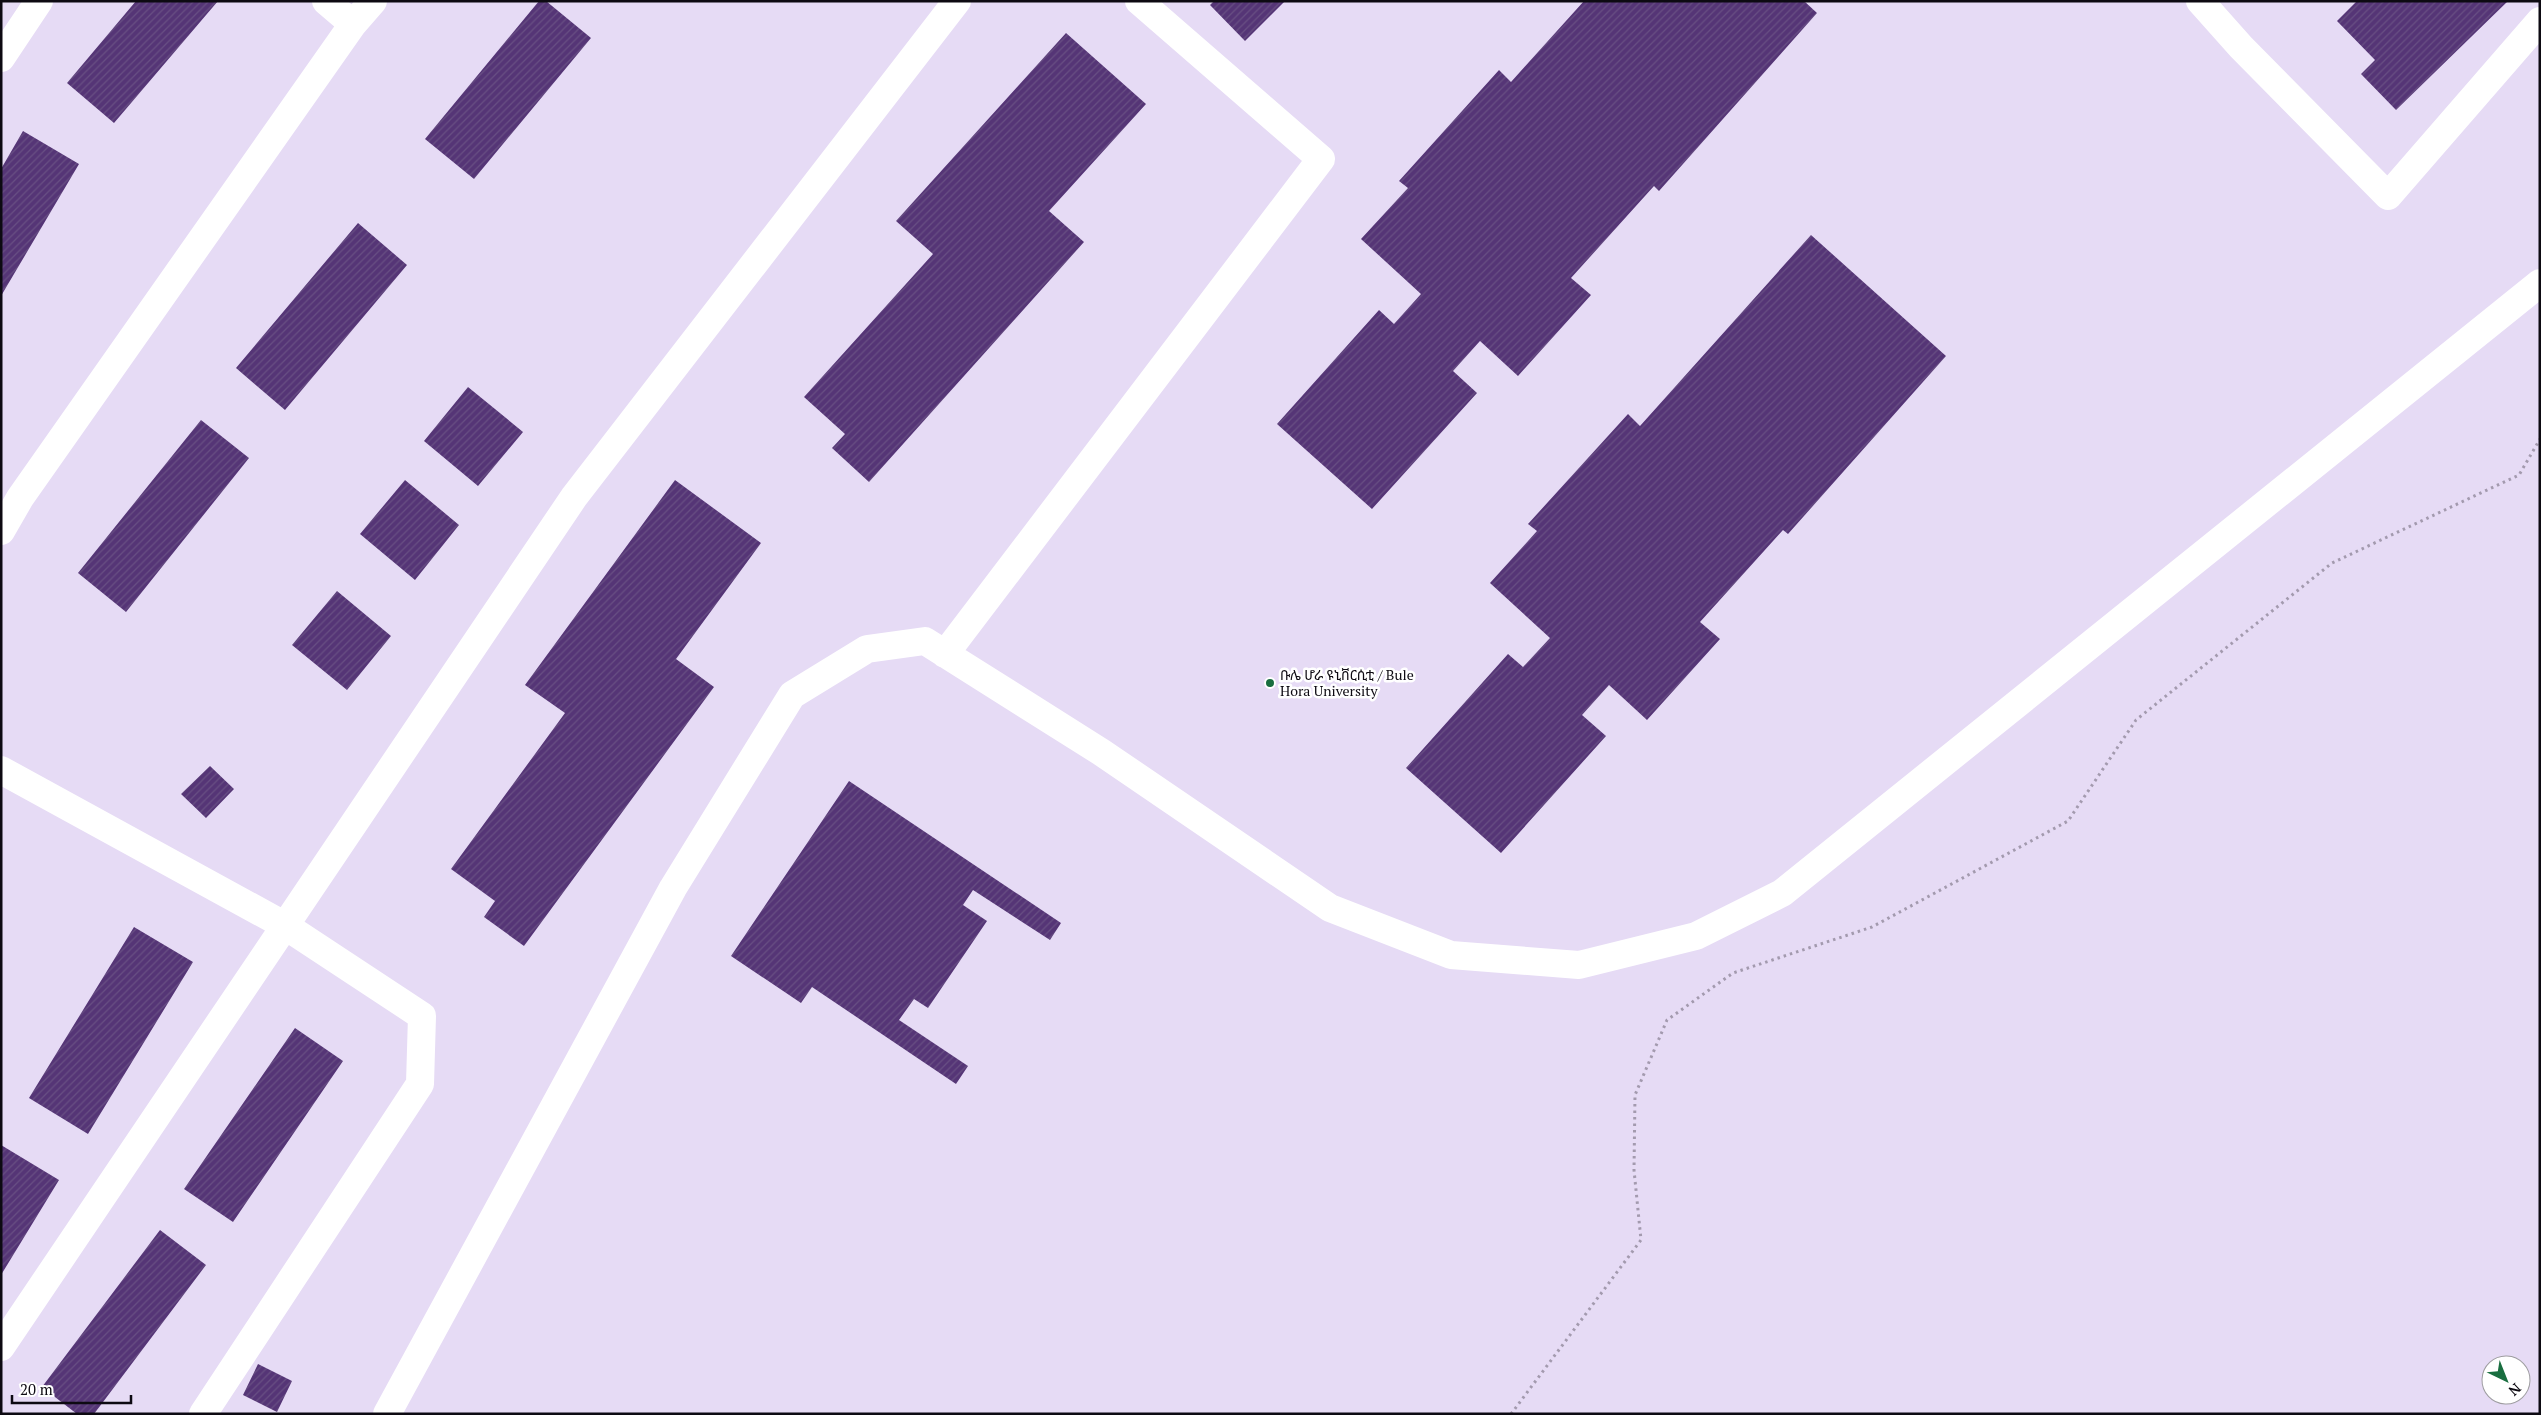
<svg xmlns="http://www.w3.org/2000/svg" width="2541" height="1415" font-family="'PT Serif','Noto Sans Ethiopic',serif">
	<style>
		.building { fill: url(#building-hatch) }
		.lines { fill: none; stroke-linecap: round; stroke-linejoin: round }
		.path { stroke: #a39aae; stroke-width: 3; stroke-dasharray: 2.5 4; stroke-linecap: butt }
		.street { stroke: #fff; stroke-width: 28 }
		.poi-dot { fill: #196e40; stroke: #fff; stroke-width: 2 }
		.labels { text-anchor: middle; stroke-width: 5; stroke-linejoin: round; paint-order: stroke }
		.poi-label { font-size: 14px; fill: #0d0a12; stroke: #fff; text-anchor: start }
	</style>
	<defs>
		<pattern id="building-hatch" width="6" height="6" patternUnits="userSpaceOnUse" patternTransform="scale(1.25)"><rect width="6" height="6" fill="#553576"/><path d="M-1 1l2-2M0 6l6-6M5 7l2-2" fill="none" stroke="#684f83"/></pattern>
	</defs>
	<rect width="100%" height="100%" fill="#e6dbf5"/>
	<path class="building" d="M136,1H218L114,123L67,83Z
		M539,1H546L591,38L474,179L425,139Z
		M1214,1H1285L1245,41L1210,5Z
		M1584,1H1804L1817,13L1659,191L1654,186L1571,278L1591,295L1518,376L1480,341L1453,371L1477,393L1372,509L1277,424L1379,310L1394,324L1421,294L1361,239L1408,188L1399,181L1499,70L1511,82Z
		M2357,1H2508L2396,110L2361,74L2375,60L2337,21Z
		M1066,33L1146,104L1049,211L1084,242L869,482L832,448L845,434L804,397L933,254L896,221Z
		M23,131L79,164L1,296V169Z
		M358,223L407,265L285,410L236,368Z
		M1811,235L1946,356L1788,534L1783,530L1700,622L1720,639L1647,720L1609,685L1582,715L1606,736L1501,853L1406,768L1508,654L1523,667L1550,638L1490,583L1537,531L1528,524L1628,414L1640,426Z
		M468,387L523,432L478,486L424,441Z
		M201,420L249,458L126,612L78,573Z
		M405,480L459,525L415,580L360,534Z
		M675,480L761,543L676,659L714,687L524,946L484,917L495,901L451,869L565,713L525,685Z
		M337,591L391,636L347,690L292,645Z
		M210,766L234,789L206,818L181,794Z
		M849,781L1061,923L1050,940L973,890L963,905L987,921L928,1008L914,999L899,1020L968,1066L956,1084L812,987L801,1003L731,956Z
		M134,927L193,962L88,1134L29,1098Z
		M295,1028L343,1061L233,1222L184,1189Z
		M1,1145L59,1180L1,1275Z
		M160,1230L206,1265L94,1414H77L42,1387Z
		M258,1364L292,1381L277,1412L243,1395Z"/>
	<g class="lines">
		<path class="path" d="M1511,1414L1641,1240L1634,1170L1635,1095L1667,1020L1733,973L1872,927L2068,821L2136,720L2332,563L2519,475L2540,439"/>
		<path class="street" d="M326,1L353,24
			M2200,1L2241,47L2388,196L2540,21
			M1,58L39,1
			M1,531L20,498L353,24L373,1
			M945,654L1321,159L1139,1
			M1,770L284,925L422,1016L420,1084L203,1414
			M1,1347L574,497L957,1
			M387,1414L673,888L792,695L867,649L925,641L1101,752L1330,908L1451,955L1579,965L1696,936L1782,893L2540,283"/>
	</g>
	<circle class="poi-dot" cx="1270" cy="683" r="5"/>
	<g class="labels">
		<g class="poi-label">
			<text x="1280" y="680">ቡሌ ሆራ ዩኒቨርሲቲ / Bule<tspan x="1280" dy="16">Hora University</tspan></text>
		</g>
	</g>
	<rect width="2541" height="1415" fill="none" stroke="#0d0a12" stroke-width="5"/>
	<g transform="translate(2506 1380) rotate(137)"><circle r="24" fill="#ffffff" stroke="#9e9da0"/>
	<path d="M0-4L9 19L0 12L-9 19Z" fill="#196e40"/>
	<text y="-8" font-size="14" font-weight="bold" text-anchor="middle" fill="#0d0a12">N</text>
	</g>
	<path d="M12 1395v8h119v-8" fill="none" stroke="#0d0a12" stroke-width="2.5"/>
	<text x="20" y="1395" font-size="15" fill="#0d0a12" stroke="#ffffff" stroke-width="4" paint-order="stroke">20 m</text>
</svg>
